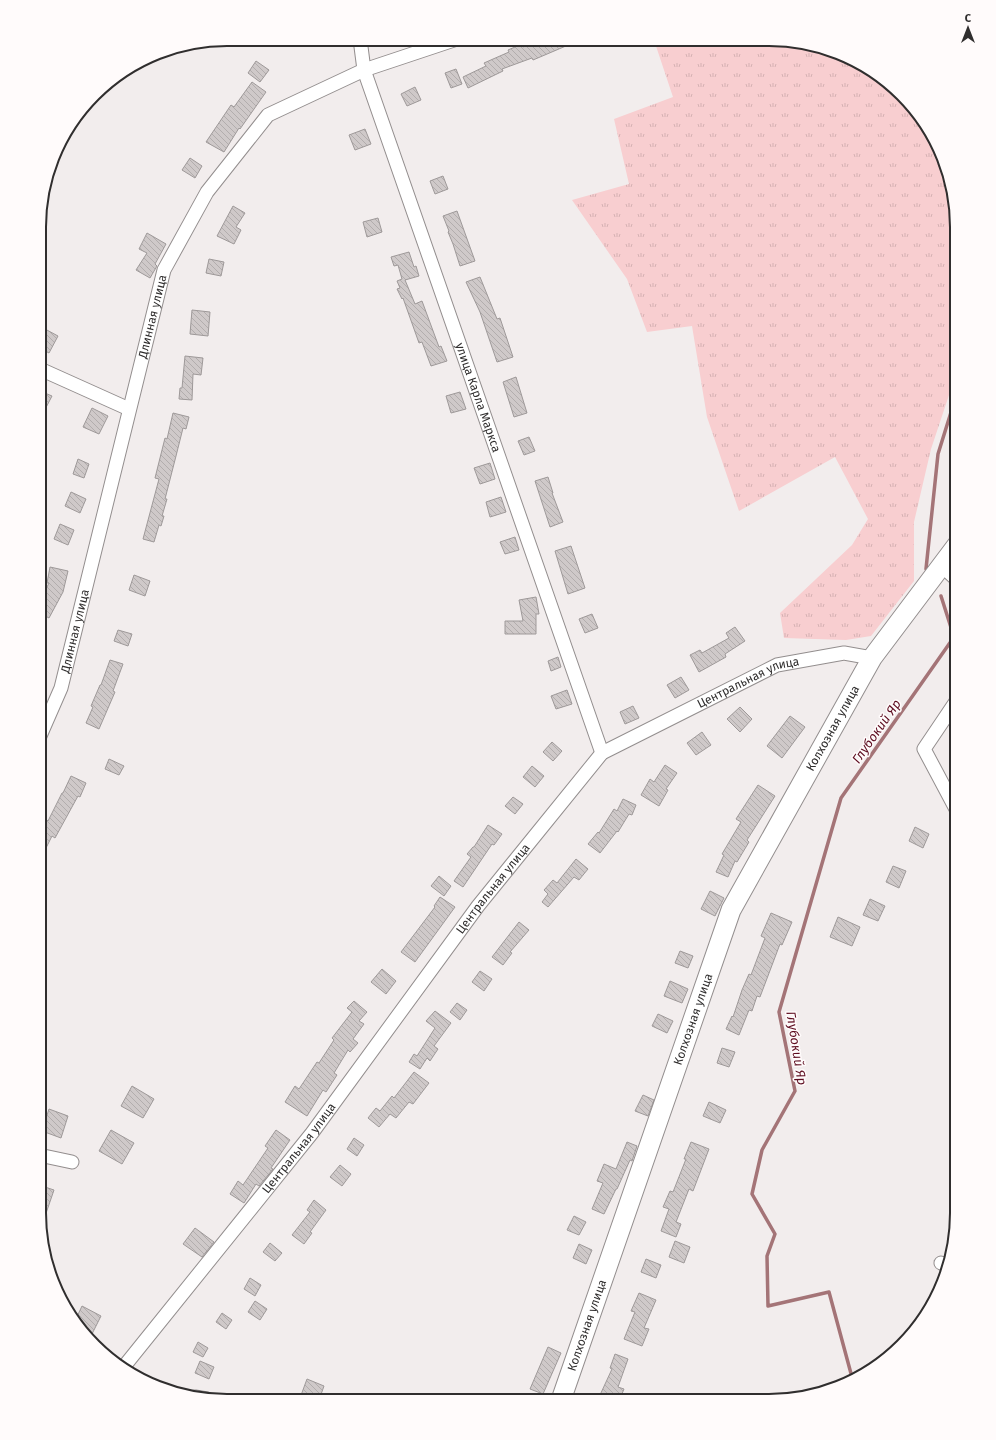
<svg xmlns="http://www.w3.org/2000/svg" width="996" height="1440" font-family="'Fira Sans',sans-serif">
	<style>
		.grass { fill: url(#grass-tufts) }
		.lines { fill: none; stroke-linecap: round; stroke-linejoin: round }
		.stream { stroke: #a47477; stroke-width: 3.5 }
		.building { fill: url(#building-back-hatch); stroke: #9e9999 }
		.street-casing { stroke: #938e8e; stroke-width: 15 }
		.secondary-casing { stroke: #938e8e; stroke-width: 21 }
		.street { stroke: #fff; stroke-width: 13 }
		.secondary { stroke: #fff; stroke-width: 19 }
		.labels { text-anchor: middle; stroke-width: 3; stroke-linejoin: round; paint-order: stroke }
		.street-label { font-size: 12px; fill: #302e2e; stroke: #fffbfb }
		.water-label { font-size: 13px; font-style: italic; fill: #5c0b1e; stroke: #fffbfb }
		.rim { fill: none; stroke: #302e2e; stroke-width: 2 }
	</style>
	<defs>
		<pattern id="grass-tufts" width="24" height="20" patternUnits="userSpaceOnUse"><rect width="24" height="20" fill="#f8ced0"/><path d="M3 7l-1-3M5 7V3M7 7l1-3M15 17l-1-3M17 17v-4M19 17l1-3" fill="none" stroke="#d5b1b3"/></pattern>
		<pattern id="building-back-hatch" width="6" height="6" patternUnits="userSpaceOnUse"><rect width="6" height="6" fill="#cfc9c9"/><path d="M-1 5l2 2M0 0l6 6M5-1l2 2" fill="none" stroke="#b2adad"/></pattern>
	</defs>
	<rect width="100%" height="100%" fill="#f2eded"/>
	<path class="grass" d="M654,40L794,41L841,53L883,78L938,144L957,227V371L931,449L914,522V581L871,636L846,640L784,638L780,613L852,545L868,519L835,457L739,511L707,417L692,326L647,332L627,279L572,200L629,184L614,119L673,97Z"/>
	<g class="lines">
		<path class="stream" d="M926,569L938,454L957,393
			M853,1381L829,1292L768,1306L767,1256L775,1234L752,1194L762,1150L795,1091L779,1012L841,798L954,637L941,596"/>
	</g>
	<path class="building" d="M539,40H580L533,60L532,58L502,69L503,71L468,88L463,77L486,66L484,63L509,52L508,50L522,44L523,47Z
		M256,61L269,70L260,82L248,73Z
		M456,69L462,84L451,88L445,73Z
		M252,82L266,92L240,129L239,128L224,152L206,142L231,105L234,107Z
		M415,87L421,100L407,106L401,94Z
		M365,129L371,144L355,150L349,135Z
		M190,158L202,166L195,178L182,170Z
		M443,176L448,189L435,194L430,181Z
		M233,206L245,213L236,227L241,230L234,244L217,236Z
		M457,211L475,261L460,266L453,244L448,232L449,231L443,216Z
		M378,218L382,232L367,237L363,222Z
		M147,233L166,244L155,264L157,266L150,278L136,270L147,253L139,249Z
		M409,252L414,267L416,266L419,276L405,280L415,304L422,301L439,347L441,346L447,361L431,366L422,342L419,343L403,298L402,299L397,289L400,288L397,281L402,279L398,265L394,266L391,257Z
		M209,259L224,262L221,276L206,273Z
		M480,277L497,319L500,318L513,357L497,362L480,312L466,282Z
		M192,310L210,312L208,336L190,334Z
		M45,329L58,336L49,353L40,348V338Z
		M185,356L203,358L201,375L193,374L192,400L179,399L180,388H182Z
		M516,377L527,413L514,417L503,382Z
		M40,391L52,396L40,419Z
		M460,392L466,409L451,413L446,396Z
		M92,408L108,416L99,434L83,427Z
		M173,413L189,417L186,429L183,428L176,456L165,499H167L162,516H164L161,526L159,525L154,542L143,539L159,479L155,478L165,438L167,439Z
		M529,437L535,451L524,455L518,441Z
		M78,459L89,464L84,478L73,474Z
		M490,463L495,479L480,484L474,468Z
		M548,477L553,493H552L563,522L550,527L535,481Z
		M71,492L86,499L80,513L65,506Z
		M501,497L506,512L490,517L486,502Z
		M60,524L74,530L68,545L54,539Z
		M515,537L519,550L505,554L500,542Z
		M571,546L585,588L568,594L555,551Z
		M50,567L68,571L63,592L49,618L40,613V601L49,583H47Z
		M134,575L150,581L145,596L129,590Z
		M536,597L539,614H536V634H505V621H523L519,600Z
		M592,614L598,628L585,633L579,619Z
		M735,627L745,641L725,654L726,657L699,672L690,655L700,650L702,653L729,638L726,633Z
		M118,630L132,634L128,646L114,641Z
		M558,657L561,667L551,671L548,661Z
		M110,660L123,664L113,691L115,692L99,729L86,723L93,707L91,706L100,685H101Z
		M681,677L689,690L675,698L667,685Z
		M567,690L572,704L556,709L551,696Z
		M633,706L639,718L625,724L620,712Z
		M740,707L752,719L740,732L727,719Z
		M790,716L805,727L782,758L767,746Z
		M702,732L711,745L696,755L687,743Z
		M552,742L562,751L553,761L543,752Z
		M109,759L124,766L119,775L105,769Z
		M665,765L677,773L666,789L668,790L659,806L641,795L650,779L654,782Z
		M532,766L544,776L535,787L523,777Z
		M71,776L86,783L80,797L78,796L55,838L52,836L40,860V834L47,820L48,821L62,793H63Z
		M758,785L775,796L747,840L749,842L737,862L735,861L728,877L716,872L724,855L722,854L741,822L736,819Z
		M513,797L523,804L515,814L505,806Z
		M623,799L636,805L632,815L629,814L618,832L617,831L600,853L588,844L598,832L599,833L614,809L617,811Z
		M488,825L502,834L494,845L492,844L463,887L454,881L471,857L467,854L473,847H474Z
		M915,827L929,834L923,848L909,841Z
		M576,859L588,869L579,880L574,877L548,907L542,902L548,894L544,890L553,880L557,883Z
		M893,866L906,871L899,888L886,882Z
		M439,876L451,886L444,896L431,886Z
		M710,891L724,898L715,916L701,909Z
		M440,897L455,907L415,962L401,952L435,907L434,906Z
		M870,899L885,906L878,921L863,915Z
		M771,913L792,922L782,945L780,944L760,997L757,996L752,1011L749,1010L739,1035L726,1029L732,1016L733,1017L742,990L749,974L751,975L765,938L761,936Z
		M838,917L860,927L852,946L830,937Z
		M519,922L529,930L510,952L512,953L503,965L492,957Z
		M680,951L693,956L688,968L675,963Z
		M382,969L396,981L386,994L371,982Z
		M480,971L492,979L484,991L472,982Z
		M670,981L688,989L682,1003L664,996Z
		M354,1001L367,1012L359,1021L364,1024L353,1039L358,1043L350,1052L348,1050L334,1073L337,1075L326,1092L323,1090L307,1116L285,1102L295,1086L299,1089L317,1062L319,1063L334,1040L332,1038L352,1012L347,1008Z
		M457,1003L467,1010L460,1020L450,1012Z
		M435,1011L451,1023L434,1046L438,1049L430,1061L427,1058L420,1069L409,1062L414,1054L417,1056L435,1028L426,1021Z
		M658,1014L673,1021L667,1033L652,1026Z
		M722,1048L735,1052L729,1067L717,1063Z
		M414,1072L429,1083L413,1104L409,1102L396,1118L390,1114L379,1127L368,1118L376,1108L380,1111L392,1096L394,1098Z
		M132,1086L154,1099L143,1118L121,1106Z
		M643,1095L654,1100L648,1116L635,1111Z
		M709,1102L726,1110L720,1123L703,1116Z
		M49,1109L68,1116L61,1138L42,1131Z
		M111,1130L134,1143L122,1164L99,1151Z
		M276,1130L290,1140L271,1168L273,1169L259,1186L256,1184L244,1203L230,1194L238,1181L243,1185L268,1148L265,1146Z
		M354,1138L364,1145L357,1156L347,1149Z
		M627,1142L637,1146L632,1161L630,1160L617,1189H616L604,1214L592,1209L603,1183L597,1181L604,1164L616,1169Z
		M691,1142L709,1149L693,1191L689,1189L676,1222L681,1224L676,1237L661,1231L669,1209L663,1207L670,1191L673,1192L686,1159H684Z
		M340,1165L351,1174L342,1186L330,1177Z
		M39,1185L54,1190L42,1225L39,1213Z
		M314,1200L326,1210L310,1232L312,1233L304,1244L292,1235L310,1212L307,1210Z
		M574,1216L586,1222L579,1235L567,1230Z
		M195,1228L214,1242L202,1257L183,1244Z
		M675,1241L690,1247L684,1263L669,1257Z
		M270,1243L282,1253L275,1261L263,1252Z
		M579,1244L592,1250L586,1264L573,1258Z
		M646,1259L661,1265L656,1278L641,1272Z
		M250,1278L261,1285L255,1296L244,1289Z
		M639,1293L656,1300L644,1328L649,1329L642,1346L624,1339L635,1312L631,1311Z
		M255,1301L267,1309L260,1320L248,1312Z
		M82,1306L101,1316L91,1336L82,1332L75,1321Z
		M222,1313L232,1320L226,1329L216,1322Z
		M198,1342L208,1348L203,1357L193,1352Z
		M548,1347L561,1353L543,1394L530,1389Z
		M615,1354L628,1359L618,1387L624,1389L619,1401H612L600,1395L612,1369L610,1368Z
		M200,1361L214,1367L209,1379L195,1373Z
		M307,1379L324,1386L319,1400H306L300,1398Z"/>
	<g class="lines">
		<defs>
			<g id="street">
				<path id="s1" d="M360,39L364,70L602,753"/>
				<path d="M40,369L129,409"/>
				<path d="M942,566L957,580"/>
				<path id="s2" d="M40,736L61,688L164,270L207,192L268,115L364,70L454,40"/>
				<path d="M957,811L924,749L957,700"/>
				<path d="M39,1155L72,1162"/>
				<path d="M941,1263L949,1266"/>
				<path id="s3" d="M122,1369L312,1133L478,906L602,753L777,665L844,653L872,658"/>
				<path d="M195,1397L207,1399"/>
			</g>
			<g id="secondary">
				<path id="s4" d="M561,1400L731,910L872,658L957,545"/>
			</g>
		</defs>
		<use href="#street" class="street-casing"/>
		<use href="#secondary" class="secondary-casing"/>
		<use href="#street" class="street"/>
		<use href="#secondary" class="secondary"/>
	</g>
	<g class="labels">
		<g class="street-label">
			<text dy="4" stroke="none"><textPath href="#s2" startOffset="435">Длинная улица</textPath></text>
			<text dy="4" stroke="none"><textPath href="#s1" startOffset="378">улица Карла Маркса</textPath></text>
			<text dy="4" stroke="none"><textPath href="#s2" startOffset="111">Длинная улица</textPath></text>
			<text dy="4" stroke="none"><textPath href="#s3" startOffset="944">Центральная улица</textPath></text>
			<text dy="4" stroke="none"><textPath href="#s4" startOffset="727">Колхозная улица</textPath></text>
			<text dy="4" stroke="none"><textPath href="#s3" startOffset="607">Центральная улица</textPath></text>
			<text dy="4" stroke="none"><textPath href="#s4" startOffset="403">Колхозная улица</textPath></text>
			<text dy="4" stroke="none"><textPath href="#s3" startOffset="283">Центральная улица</textPath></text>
			<text dy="4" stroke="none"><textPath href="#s4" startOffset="79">Колхозная улица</textPath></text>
		</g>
		<g class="water-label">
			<text transform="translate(876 731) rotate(-55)" y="5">Глубокий Яр</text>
			<text transform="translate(797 1048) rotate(81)" y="5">Глубокий Яр</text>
		</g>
	</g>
	<path d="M0 0H996V1440H0ZM227 46H769A181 181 0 0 1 950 227V1213A181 181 0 0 1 769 1394H227A181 181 0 0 1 46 1213V227A181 181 0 0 1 227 46Z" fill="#fffbfb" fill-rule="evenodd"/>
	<path class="rim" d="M227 46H769A181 181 0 0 1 950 227V1213A181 181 0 0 1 769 1394H227A181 181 0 0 1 46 1213V227A181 181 0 0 1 227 46Z"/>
	<g transform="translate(968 28)" stroke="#fffbfb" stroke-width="3" paint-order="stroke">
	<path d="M0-3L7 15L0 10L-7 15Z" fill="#302e2e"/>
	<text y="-6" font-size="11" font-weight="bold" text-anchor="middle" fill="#302e2e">С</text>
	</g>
</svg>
